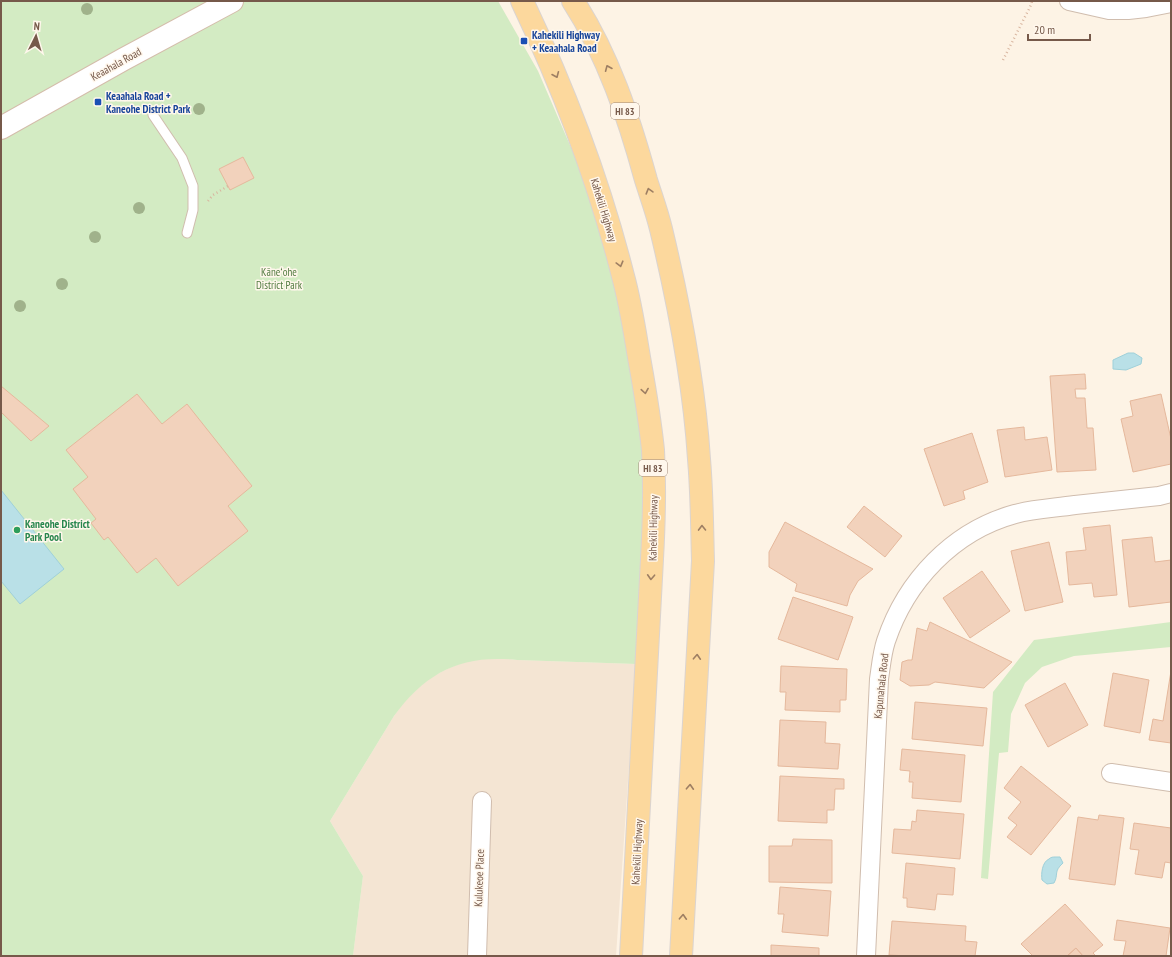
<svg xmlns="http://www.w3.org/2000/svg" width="1172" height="957" font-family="'PT Sans Narrow',sans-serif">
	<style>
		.residential { fill: #f4e5d3 }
		.green { fill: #d3ebc3 }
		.water { fill: #b9e0e7; stroke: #9fd0d9 }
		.building { fill: #f2d2bc; stroke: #e5b89c }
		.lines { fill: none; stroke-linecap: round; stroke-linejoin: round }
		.lane-casing { stroke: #d0bdae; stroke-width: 11 }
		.street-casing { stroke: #d0bdae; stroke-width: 20 }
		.secondary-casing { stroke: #d4bdab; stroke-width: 24 }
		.primary-casing { stroke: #dbd4d0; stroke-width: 24 }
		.path { stroke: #d8b59f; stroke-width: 2.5; stroke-dasharray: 1 3; stroke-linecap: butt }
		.lane { stroke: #fff; stroke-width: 9 }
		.street { stroke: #fff; stroke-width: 18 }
		.secondary { stroke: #fff; stroke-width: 22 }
		.primary { stroke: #fcd89d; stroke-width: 22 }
		.tree { fill: #a0b28b }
		.oneway { stroke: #9e7f63 }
		.transit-dot { fill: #1a4fb4; stroke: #fff7ec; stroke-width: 1.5 }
		.leisure-dot { fill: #2e9e5b; stroke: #fff7ec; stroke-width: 1.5 }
		.labels { text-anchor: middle; stroke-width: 3; stroke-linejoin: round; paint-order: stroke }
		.shield { fill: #fff7ec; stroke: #9f887b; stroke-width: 1 }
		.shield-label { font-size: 10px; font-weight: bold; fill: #76594a }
		.transit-label { font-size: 11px; font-weight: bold; fill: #164399; stroke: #fff7ec; text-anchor: start }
		.street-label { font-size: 11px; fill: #76594a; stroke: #fff7ec }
		.park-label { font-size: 11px; fill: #537c42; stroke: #fff7ec }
		.leisure-label { font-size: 11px; font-weight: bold; fill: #27864d; stroke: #fff7ec; text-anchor: start }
	</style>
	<rect width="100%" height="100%" fill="#fdf3e5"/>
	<path class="residential" d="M499,658L517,660L636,664L616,956H353L363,876L330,821L394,716L404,702L417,689L431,677L447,669L464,662L481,659Z"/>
	<path class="green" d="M1,1H498L538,71L598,210L623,304L646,467L636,664L517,660C462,654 426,672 394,716L330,821L363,876L353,956H1Z
		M1171,622V647L1074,656L1042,667L1025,683L1011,714L1008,752L999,753L988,879L981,878L993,692L1034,640Z"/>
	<path class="water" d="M1128,353H1134L1142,358L1141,364L1126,370L1113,369V360Z
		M1,490L64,569L20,604L1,581Z
		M1055,857H1060L1063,863C1053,872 1059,874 1054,883L1047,884L1042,880C1041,874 1042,862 1049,859C1051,857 1053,857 1055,857Z"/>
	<path class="building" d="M243,157L254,178L230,190L219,169Z
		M1085,374L1086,389H1075L1076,398H1085L1087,428H1093L1096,470L1057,472L1050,376Z
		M1,386L49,426L31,441L1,412Z
		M137,394L162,424L187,404L252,486L228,506L248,531L178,586L156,558L137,573L108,537L104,540L91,523L96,519L73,489L88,477L66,450Z
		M1161,394L1171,439V464L1133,472L1121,419L1133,416L1130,401Z
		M1024,427L1025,440L1047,437L1052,470L1005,477L997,430Z
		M972,433L988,482L963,491L965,499L944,506L924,449Z
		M864,506L902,536L885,557L847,527Z
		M785,522L873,569L858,581L850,595L847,606L795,591L797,584L769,567V552Z
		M1110,525L1117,595L1094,597L1092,583L1069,585L1066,552L1086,550L1083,528Z
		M1152,537L1155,562L1171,560V602L1129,607L1122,540Z
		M1049,542L1063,602L1025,611L1011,551Z
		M982,571L1010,611L970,638L943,598Z
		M793,597L853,617L838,660L778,639Z
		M930,622L1012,662L984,688L935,682L929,685L910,686L900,680L902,662L908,660H912L917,628L927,631Z
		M781,666L847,669L846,700H840V712L785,710L786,692H780Z
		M1171,671V743L1149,740L1153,719L1163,721Z
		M1113,673L1149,680L1140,733L1104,726Z
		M1065,683L1088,725L1048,747L1025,705Z
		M915,702L987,708L983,746L912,739Z
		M780,720L826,722L825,743L840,744L838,769L778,766Z
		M902,749L965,755L961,802L912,798L913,782H909L910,771L900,770Z
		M1021,766L1071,806L1031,855L1007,837L1017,825L1008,818L1021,802L1004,788Z
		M780,776L844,779V789H835L834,810H827V823L778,821Z
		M917,810L964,814L960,859L892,853L894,829L911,830L912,821L916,822Z
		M1099,815L1124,818L1115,885L1069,879L1078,817L1098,820Z
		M1134,823L1171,828V863L1165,862L1162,878L1135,874L1139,850L1130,849Z
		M793,839L832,840V883L769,882V846H792Z
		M906,863L955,868L953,895L937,894L935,910L907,907V898H903Z
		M780,887L831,891L828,936L782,932L784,914H778Z
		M1065,904L1103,945L1093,953L1096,956H1083L1076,948L1067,956H1033L1021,944Z
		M1117,920L1170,928L1166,956H1123L1126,941L1114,940Z
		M892,921L966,926L965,941L977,942L975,956H908L889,955Z
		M771,945L819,948V956H771Z
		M1076,948L1083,956H1067Z"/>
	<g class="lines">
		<defs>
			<path id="lane" d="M153,115L182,158L193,186V210L187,233"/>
			<path id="street" d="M1069,1L1109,10H1128L1146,8L1171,3
				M1111,773L1171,782
				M477,956L482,801
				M866,956L879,679C881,666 882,653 886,641C906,581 953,531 1015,514C1034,509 1055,508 1075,505C1103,502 1131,499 1159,496L1171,493"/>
			<path id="secondary" d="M1,128L124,59L232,1"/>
			<path id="primary" d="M522,1C564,89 599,181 623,276C631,305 635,334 640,363C645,391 650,421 653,450C655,486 654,523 652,559L631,956
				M573,1C608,55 629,118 646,180C651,196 657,212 661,229C679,304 694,381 699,459C702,493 702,527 703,561L681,956"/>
		</defs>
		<use href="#lane" class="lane-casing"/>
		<use href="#street" class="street-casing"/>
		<use href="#secondary" class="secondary-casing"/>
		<use href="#primary" class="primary-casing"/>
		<path class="path" d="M1003,60L1031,5L1032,1
			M208,201L213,195L228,186"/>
		<use href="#lane" class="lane"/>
		<use href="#street" class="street"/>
		<use href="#secondary" class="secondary"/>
		<use href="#primary" class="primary"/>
	</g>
	<g class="tree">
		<circle cx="87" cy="9" r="6"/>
		<circle cx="199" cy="109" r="6"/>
		<circle cx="139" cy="208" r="6"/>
		<circle cx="95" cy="237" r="6"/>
		<circle cx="62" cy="284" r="6"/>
		<circle cx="20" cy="306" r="6"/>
	</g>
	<defs><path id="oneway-chevron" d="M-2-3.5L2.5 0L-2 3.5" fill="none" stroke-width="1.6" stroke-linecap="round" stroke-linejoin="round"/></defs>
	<g class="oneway">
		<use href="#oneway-chevron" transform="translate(608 68) rotate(-113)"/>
		<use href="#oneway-chevron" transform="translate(556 75) rotate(67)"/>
		<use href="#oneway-chevron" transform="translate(649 191) rotate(-106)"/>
		<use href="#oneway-chevron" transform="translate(620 264) rotate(75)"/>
		<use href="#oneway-chevron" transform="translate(645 391) rotate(81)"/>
		<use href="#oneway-chevron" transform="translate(702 528) rotate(-91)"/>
		<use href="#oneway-chevron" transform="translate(651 577) rotate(93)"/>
		<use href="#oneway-chevron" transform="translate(697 657) rotate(-87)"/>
		<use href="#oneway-chevron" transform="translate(690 787) rotate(-87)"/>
		<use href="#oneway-chevron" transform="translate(683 917) rotate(-87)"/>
	</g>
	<g class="transit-dot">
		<rect x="520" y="37" width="8" height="8" rx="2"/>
		<rect x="94" y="98" width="8" height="8" rx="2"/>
	</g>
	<circle class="leisure-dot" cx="17" cy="530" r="4"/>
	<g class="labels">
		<g class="shield">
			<rect x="611" y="103" width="28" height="16" rx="3"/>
			<rect x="639" y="460" width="28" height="16" rx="3"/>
		</g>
		<g class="shield-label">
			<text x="625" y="115">HI 83</text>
			<text x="653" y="472">HI 83</text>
		</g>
		<g class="transit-label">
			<text x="532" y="39">Kahekili Highway<tspan x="532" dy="13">+ Keaahala Road</tspan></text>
			<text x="106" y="100">Keaahala Road +<tspan x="106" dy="13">Kaneohe District Park</tspan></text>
		</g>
		<g class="street-label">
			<text transform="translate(116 64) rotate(-29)" y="4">Keaahala Road</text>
			<text transform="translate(604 210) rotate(73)" y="4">Kahekili Highway</text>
			<text transform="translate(653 528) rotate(-89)" y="4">Kahekili Highway</text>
			<text transform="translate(881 686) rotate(-84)" y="4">Kapunahala Road</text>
			<text transform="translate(637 852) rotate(-87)" y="4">Kahekili Highway</text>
			<text transform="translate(479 878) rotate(-88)" y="4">Kulukeoe Place</text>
		</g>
		<g class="park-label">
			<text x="279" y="276">Kāneʻohe<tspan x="279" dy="13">District Park</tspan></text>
		</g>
		<g class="leisure-label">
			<text x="25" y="528">Kaneohe District<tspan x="25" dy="13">Park Pool</tspan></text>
		</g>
	</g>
	<rect width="1172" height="957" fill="none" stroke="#76594a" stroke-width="4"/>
	<g transform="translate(36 36) rotate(5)" stroke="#fff7ec" stroke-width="3" paint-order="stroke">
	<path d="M0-3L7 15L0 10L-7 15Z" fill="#76594a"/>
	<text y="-6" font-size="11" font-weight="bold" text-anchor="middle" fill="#76594a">N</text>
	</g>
	<path d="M1028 34v6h62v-6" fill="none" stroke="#76594a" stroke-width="2"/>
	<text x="1034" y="34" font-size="12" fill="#76594a" stroke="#fff7ec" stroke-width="3" paint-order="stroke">20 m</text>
</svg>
